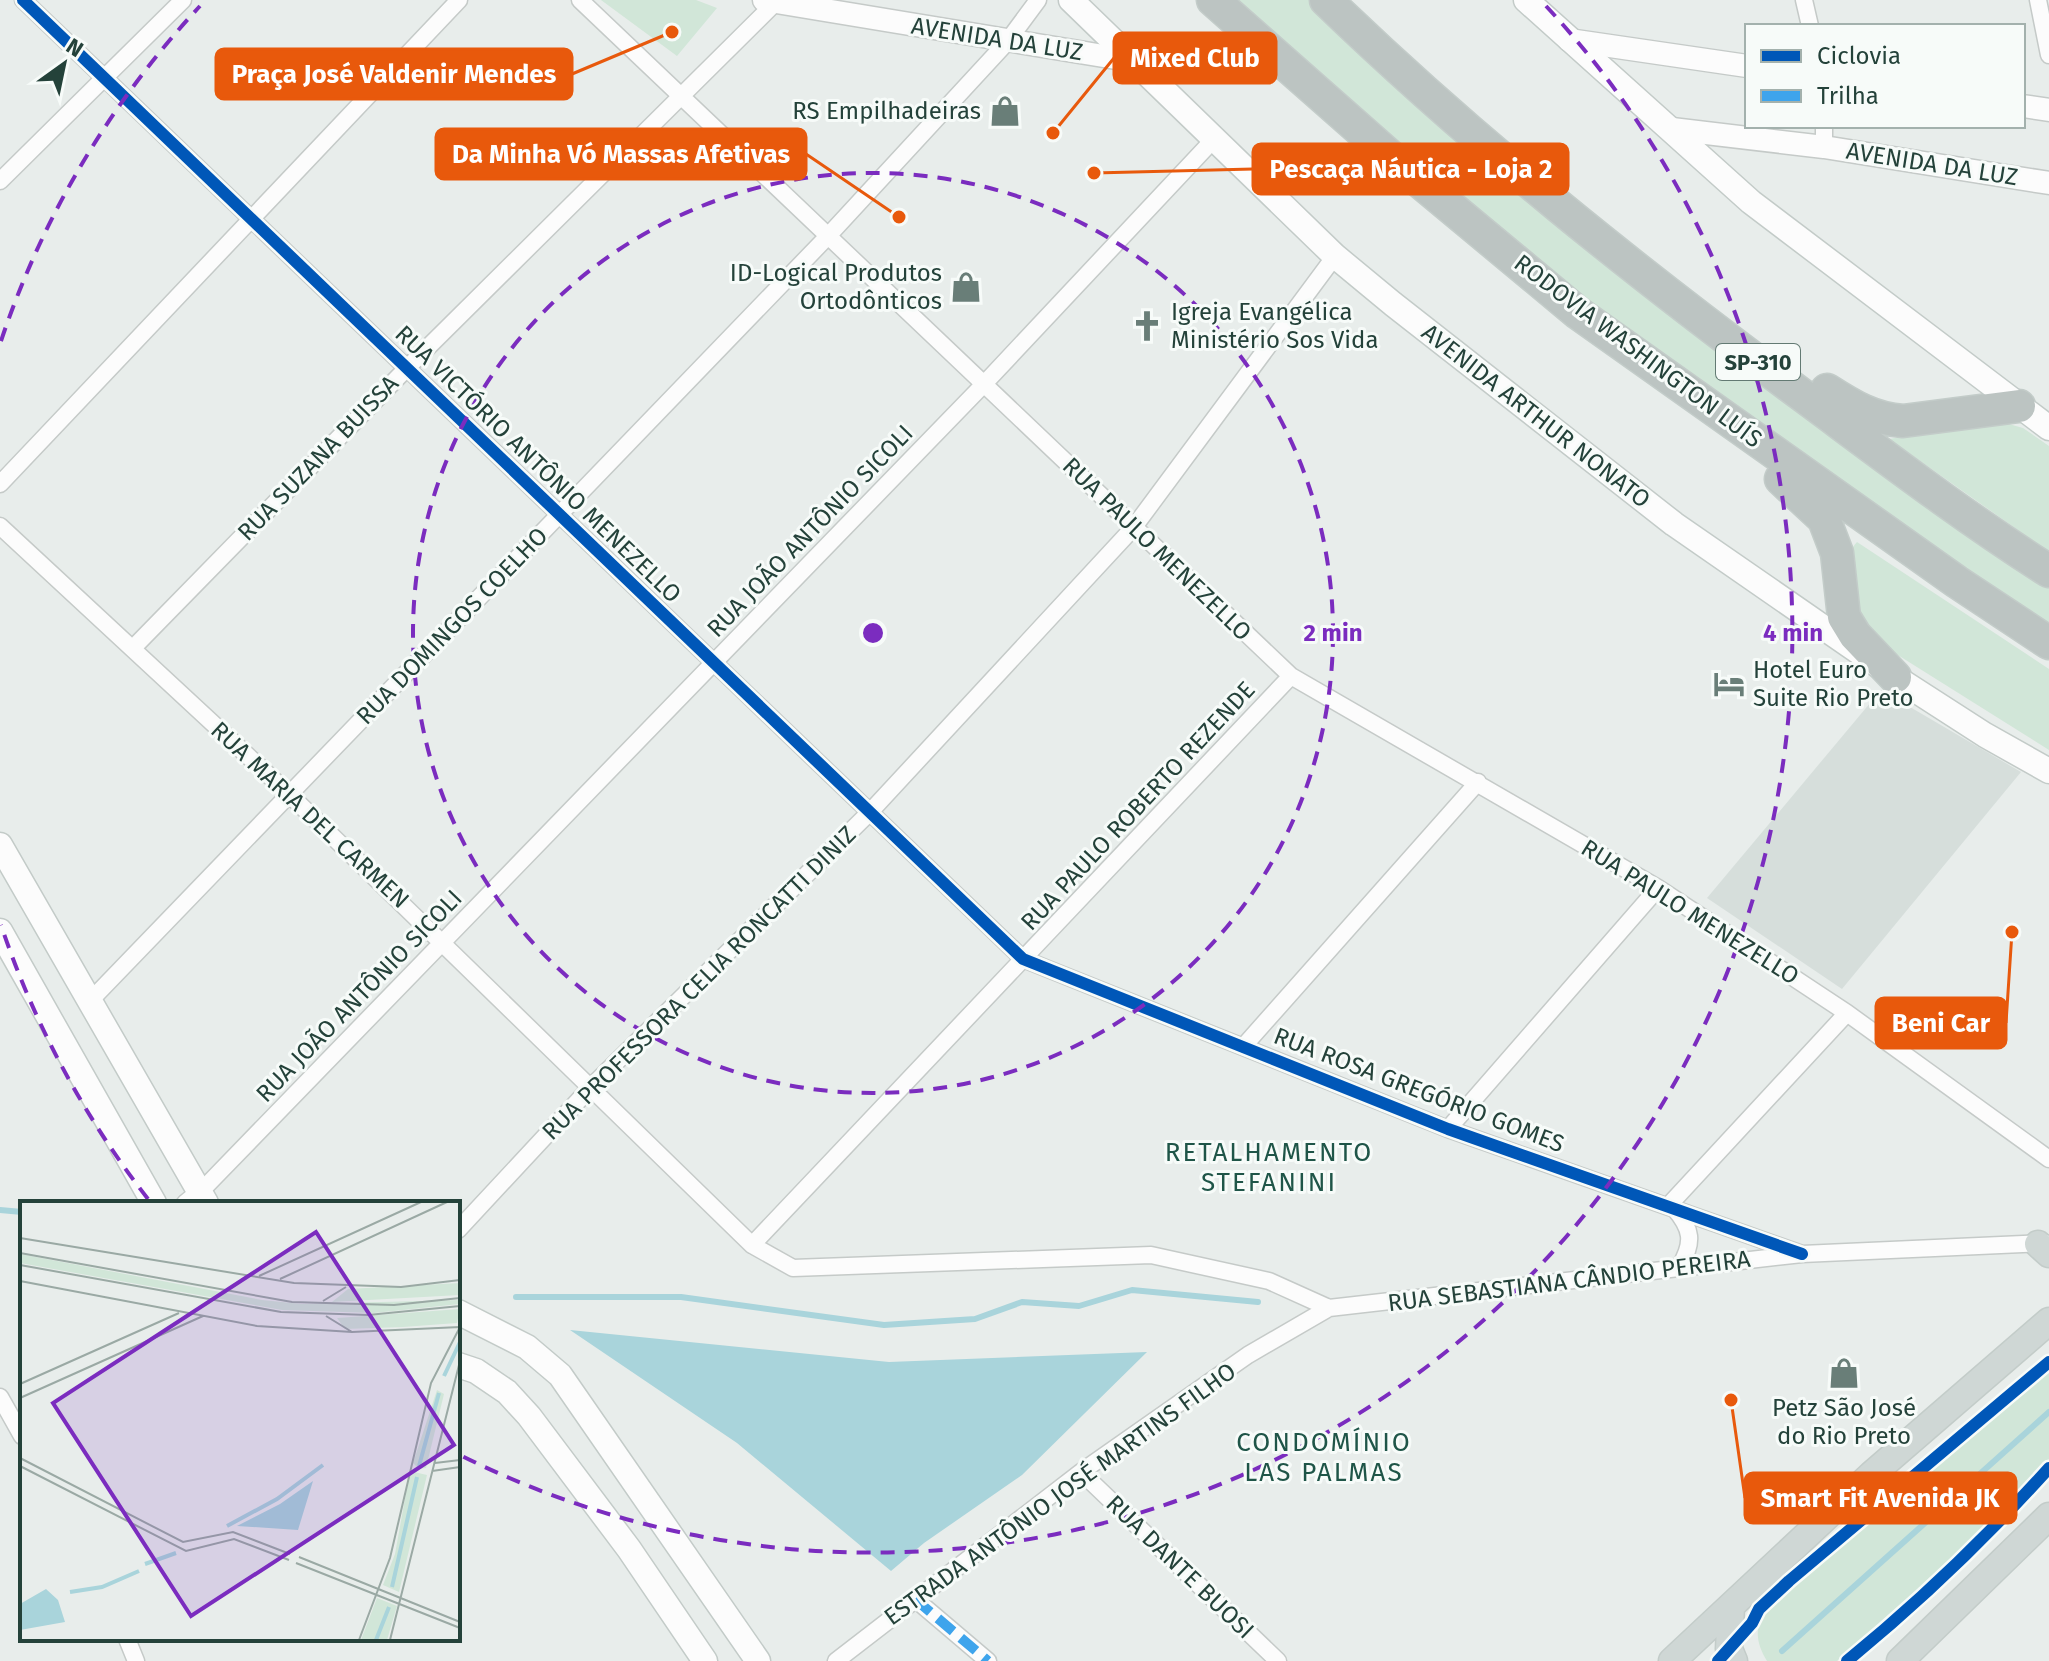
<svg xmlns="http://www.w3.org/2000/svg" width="2049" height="1661" font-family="'Fira Sans',sans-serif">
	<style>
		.built { fill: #d6dedb }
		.green { fill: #d1e6d8 }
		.water { fill: #a9d4db }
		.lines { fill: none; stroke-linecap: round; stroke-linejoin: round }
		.stream { stroke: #a9d4db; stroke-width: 6 }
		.minor-casing { stroke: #c5cac8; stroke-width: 19 }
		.tertiary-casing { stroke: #c5cac8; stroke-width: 25 }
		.secondary-casing { stroke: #c3cbc8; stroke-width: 27 }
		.primary-casing { stroke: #c3ccc9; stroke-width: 29 }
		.motorway-casing { stroke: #c3ccc9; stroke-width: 35 }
		.minor { stroke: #fcfcfc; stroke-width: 16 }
		.tertiary { stroke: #fcfcfc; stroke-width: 22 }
		.secondary { stroke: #fcfcfc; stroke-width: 24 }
		.primary { stroke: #cfd7d5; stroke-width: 26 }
		.motorway { stroke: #bcc4c2; stroke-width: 32 }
		.quiet { stroke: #3ea4ec; stroke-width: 10; stroke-dasharray: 20 10; stroke-linecap: butt }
		.cycleway-casing { stroke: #f7fbf9; stroke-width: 17 }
		.cycleway { stroke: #0057b8; stroke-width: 12 }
		.ring { fill: none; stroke: #7b2cbf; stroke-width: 4; stroke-dasharray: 14 10 }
		.labels { text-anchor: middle; stroke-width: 6; stroke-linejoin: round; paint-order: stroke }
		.shield { fill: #f7fbf9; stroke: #637a73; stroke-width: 2 }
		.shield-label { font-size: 22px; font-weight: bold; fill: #24423a }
		.street-label { font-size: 24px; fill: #24423a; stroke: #f7fbf9 }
		.poi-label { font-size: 24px; fill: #24423a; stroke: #f7fbf9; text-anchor: end }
		.neighbourhood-label { font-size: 26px; letter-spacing: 2px; fill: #1f5548; stroke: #f7fbf9 }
		.inset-river { fill: none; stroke: #a9d4db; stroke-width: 4 }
		.inset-road { fill: none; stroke: #9aa9a4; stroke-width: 2 }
		.view { fill: #7b2cbf; fill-opacity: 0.15; stroke: #7b2cbf; stroke-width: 4 }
		.inset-edge { fill: none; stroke: #24423a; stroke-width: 4 }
		.centre { fill: #7b2cbf; stroke: #f7fbf9; stroke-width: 4 }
		.ring-label { font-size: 24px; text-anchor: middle; font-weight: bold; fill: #7b2cbf; stroke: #f7fbf9; stroke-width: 6; stroke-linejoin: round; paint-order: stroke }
		.leader { fill: none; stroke: #e8590c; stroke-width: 3 }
		.callout-dot { fill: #e8590c; stroke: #f7fbf9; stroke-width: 3 }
		.callout { fill: #e8590c; stroke: #e8590c; stroke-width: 3 }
		.callout-label { font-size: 26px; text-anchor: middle; font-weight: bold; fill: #fff }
	</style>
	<rect width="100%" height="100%" fill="#e8edeb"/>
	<path class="built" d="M1881,690L2021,772L1842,989L1707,898Z"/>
	<path class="green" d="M601,0H696L717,8L677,56Z
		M1230,0H1313L2049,584V630L1586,304Z
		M1998,421L2023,428L2049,446V552L1889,439Z
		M1857,542L2049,669V750L1885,647C1879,642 1870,637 1866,630C1853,608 1837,563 1857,542Z
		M2049,1369V1462L1943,1566L1837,1661H1767C1756,1643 1755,1630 1763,1611Z"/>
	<path class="water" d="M570,1330L889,1362L1147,1352L1022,1475L924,1543L891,1571L737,1443Z"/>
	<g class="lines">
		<path class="stream" d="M0,1210L22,1212
			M516,1297H681L884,1325L975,1319L1022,1302L1079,1306L1132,1290L1258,1302
			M1782,1651L2049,1412"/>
		<defs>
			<path id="minor" d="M23,0L1023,959L1448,1129L1802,1254
				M580,0L1291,676L1658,888L1847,1013L2049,1159
				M1804,0L1810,26
				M2038,0L2049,55
				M1824,126V147
				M0,181L183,0
				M0,484L459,0
				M0,526L290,795L752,1245L793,1268L1151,1255L1269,1281L1329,1308
				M133,648L407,368L778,0
				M90,1001L828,236L1007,42L1038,0
				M1243,1047L1478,782
				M1448,1129L1658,888
				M185,1203L207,1185L984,384L1215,138
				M1670,1204L1847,1013
				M1674,1208C1692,1229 1694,1242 1680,1266
				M458,1230L591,1087L870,812L1134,527L1335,256
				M752,1245L1291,676
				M0,1397L22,1436
				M1081,1472L1278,1661
				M915,1599L988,1661
				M127,1639L136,1661
				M836,1661L1081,1472L1248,1355L1329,1308L1802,1254L2045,1243"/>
			<path id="tertiary" d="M764,0L1134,61
				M1569,40L1747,66
				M2023,106L2049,110
				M1672,129L1824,147L2049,183"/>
			<path id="secondary" d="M1071,0L1335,256L1393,304L1674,524L1895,677L1985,735L2049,771
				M1526,0L1751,202L2049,428
				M0,845L206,1203
				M0,931L154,1203
				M458,1312L527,1347L560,1375L758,1661
				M458,1365L476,1371L507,1392L529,1416L629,1549L705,1661"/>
			<path id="primary" d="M2038,1244L2049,1254
				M1731,1606L1729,1649L1734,1661
				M1672,1661L1871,1475L2049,1321
				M1900,1661L2049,1516"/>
			<path id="motorway" d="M1213,0L1400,165L1578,313L1957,582L2049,643
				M1326,0C1475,144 1636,272 1802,395C1883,455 1964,517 2049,571
				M1827,390C1852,406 1873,419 1903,421L2019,406
				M1781,479L1824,519L1837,553L1844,617L1855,635L1895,677"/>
		</defs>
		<use href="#minor" class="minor-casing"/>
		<use href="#tertiary" class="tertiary-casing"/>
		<use href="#secondary" class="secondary-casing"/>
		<use href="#primary" class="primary-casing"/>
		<use href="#motorway" class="motorway-casing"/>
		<use href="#minor" class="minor"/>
		<use href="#tertiary" class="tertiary"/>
		<use href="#secondary" class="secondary"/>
		<use href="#primary" class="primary"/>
		<use href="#motorway" class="motorway"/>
		<path class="quiet" d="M915,1599L988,1661"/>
		<defs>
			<path id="cycleway" d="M23,0L1023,959L1448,1129L1802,1254
				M1718,1661L1752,1623L1759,1609L1789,1581L2049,1362
				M1847,1661C1919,1602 1987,1537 2049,1468"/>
		</defs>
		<use href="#cycleway" class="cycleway-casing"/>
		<use href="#cycleway" class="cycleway"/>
	</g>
	<g class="ring">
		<circle cx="873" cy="633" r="460"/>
		<path d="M148 1199A920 920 0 0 1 1 925M1 341A920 920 0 0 1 200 6M1546 6A920 920 0 0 1 462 1456"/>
	</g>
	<defs>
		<symbol id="shop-bare" viewBox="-9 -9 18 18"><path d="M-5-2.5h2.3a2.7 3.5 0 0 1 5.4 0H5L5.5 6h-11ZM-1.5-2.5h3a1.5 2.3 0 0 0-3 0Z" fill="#697e78" stroke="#f7fbf9" stroke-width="2.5" paint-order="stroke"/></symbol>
		<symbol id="church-bare" viewBox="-9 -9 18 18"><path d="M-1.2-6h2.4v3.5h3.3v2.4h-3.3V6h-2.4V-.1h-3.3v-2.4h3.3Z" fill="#697e78" stroke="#f7fbf9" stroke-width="2.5" paint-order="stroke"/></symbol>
		<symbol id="hotel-bare" viewBox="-9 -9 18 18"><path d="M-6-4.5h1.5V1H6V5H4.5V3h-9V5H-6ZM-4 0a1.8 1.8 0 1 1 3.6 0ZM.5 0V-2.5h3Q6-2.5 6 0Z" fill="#697e78" stroke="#f7fbf9" stroke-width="2.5" paint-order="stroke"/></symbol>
	</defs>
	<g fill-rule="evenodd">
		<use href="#shop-bare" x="983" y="89" width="44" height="44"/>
		<use href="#shop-bare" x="944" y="265" width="44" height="44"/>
		<use href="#church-bare" x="1125" y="304" width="44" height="44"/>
		<use href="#hotel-bare" x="1707" y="662" width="44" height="44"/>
		<use href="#shop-bare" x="1822" y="1351" width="44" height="44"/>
	</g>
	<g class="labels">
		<rect class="shield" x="1716" y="344" width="84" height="36" rx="6"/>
		<g class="shield-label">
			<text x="1758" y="370">SP-310</text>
		</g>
		<g class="street-label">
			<text transform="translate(997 39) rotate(9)" y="8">AVENIDA DA LUZ</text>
			<text transform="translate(1932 164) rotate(9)" y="8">AVENIDA DA LUZ</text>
			<text transform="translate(1638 351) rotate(37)" y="8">RODOVIA WASHINGTON LUÍS</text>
			<text transform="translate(1536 416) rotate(38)" y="8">AVENIDA ARTHUR NONATO</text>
			<text transform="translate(318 458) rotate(-46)" y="8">RUA SUZANA BUISSA</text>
			<text transform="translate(538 464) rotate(44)" y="8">RUA VICTÓRIO ANTÔNIO MENEZELLO</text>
			<text transform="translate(810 531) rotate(-46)" y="8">RUA JOÃO ANTÔNIO SICOLI</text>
			<text transform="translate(1157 549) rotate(44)" y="8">RUA PAULO MENEZELLO</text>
			<text transform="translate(452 626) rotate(-46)" y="8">RUA DOMINGOS COELHO</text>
			<text transform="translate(1138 806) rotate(-47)" y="8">RUA PAULO ROBERTO REZENDE</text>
			<text transform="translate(310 815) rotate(43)" y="8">RUA MARIA DEL CARMEN</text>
			<text transform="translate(1690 912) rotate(32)" y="8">RUA PAULO MENEZELLO</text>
			<text transform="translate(699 983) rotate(-45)" y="8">RUA PROFESSORA CELIA RONCATTI DINIZ</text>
			<text transform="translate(359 996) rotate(-46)" y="8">RUA JOÃO ANTÔNIO SICOLI</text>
			<text transform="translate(1419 1090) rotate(21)" y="8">RUA ROSA GREGÓRIO GOMES</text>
			<text transform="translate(1569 1281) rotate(-7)" y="8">RUA SEBASTIANA CÂNDIO PEREIRA</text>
			<text transform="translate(1060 1494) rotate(-36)" y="8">ESTRADA ANTÔNIO JOSÉ MARTINS FILHO</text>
			<text transform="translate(1180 1567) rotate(44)" y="8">RUA DANTE BUOSI</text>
		</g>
		<g class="poi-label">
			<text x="981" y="119">RS Empilhadeiras</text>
			<text x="942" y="281">ID-Logical Produtos<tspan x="942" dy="28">Ortodônticos</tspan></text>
			<text x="1171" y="320" text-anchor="start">Igreja Evangélica<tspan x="1171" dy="28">Ministério Sos Vida</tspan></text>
			<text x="1753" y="678" text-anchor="start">Hotel Euro<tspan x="1753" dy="28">Suite Rio Preto</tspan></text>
			<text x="1844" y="1416" text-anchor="middle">Petz São José<tspan x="1844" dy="28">do Rio Preto</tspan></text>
		</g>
		<g class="neighbourhood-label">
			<text x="1269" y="1161">RETALHAMENTO<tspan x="1269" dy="30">STEFANINI</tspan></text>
			<text x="1324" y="1451">CONDOMÍNIO<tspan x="1324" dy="30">LAS PALMAS</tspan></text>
		</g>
	</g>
	<g transform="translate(20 1201)">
		<rect width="440" height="440" fill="#e8edeb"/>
		<path d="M0,53L242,99L282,103L440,99V103L354,112L262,109L0,62ZM440,82V94L312,101L328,88ZM440,108L437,122L383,126L325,128L317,117ZM417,189L424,193L406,267L399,268L393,262ZM390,270L407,274L379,391L363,384L375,353ZM357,397L377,405L367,439H341Z" fill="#d1e6d8"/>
		<path d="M293,280L278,329L217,325L260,303ZM26,388L38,399L45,421L0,429V403Z" fill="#a9d4db"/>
		<path class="inset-river" d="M424,175L440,141M399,265L419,192M207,325L257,298L303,264M125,363L156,352M372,386L397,276M50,391L82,386L119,370M356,439L369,406"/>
		<path class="inset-road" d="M0,37L274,82L381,86L440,79M0,52L272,101L374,104L440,97M0,64L261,111L348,114L440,105M239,75L401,1M260,78L427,1M0,80L237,125L332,131L440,126M303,100L326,86M306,115L332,131M0,183L159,112M0,197L183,115M0,257L163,341L213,331L270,353M415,262L440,259M0,265L166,350L214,338L269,359M412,270L440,266M279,356L440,421M276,362L440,427M339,439L370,357L411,182L440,126M370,439L440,160"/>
		<path class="view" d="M296,31L434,244L171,415L33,202Z"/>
		<rect width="440" height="440" class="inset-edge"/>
	</g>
	<circle cx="873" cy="633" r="12" class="centre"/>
	<g class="ring-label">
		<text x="1333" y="641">2 min</text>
		<text x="1793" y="641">4 min</text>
	</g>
	<path class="leader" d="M1053 133L1114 58M672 32L572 74M899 217L806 154M1094 173L1253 169M2012 932L2006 1023M1731 1400L1745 1498"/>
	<g class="callout-dot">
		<circle cx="1053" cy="133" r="8"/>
		<circle cx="672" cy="32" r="8"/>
		<circle cx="899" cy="217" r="8"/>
		<circle cx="1094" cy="173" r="8"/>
		<circle cx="2012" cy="932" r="8"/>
		<circle cx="1731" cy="1400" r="8"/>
	</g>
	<g class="callout">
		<rect x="1114" y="33" width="162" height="50" rx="8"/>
		<rect x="216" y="49" width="356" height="50" rx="8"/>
		<rect x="436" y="129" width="370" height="50" rx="8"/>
		<rect x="1253" y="144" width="315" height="50" rx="8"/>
		<rect x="1876" y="998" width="130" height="50" rx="8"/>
		<rect x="1745" y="1473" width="271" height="50" rx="8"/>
	</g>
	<g class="callout-label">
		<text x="1195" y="67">Mixed Club</text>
		<text x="394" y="83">Praça José Valdenir Mendes</text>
		<text x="621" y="163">Da Minha Vó Massas Afetivas</text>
		<text x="1411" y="178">Pescaça Náutica - Loja 2</text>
		<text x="1941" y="1032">Beni Car</text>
		<text x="1880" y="1507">Smart Fit Avenida JK</text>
	</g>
	<rect x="1745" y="24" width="280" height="104" fill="#f7fbf9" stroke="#a3b1ad" stroke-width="2"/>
	<rect x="1761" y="50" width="40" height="12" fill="#0057b8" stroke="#a3b1ad" stroke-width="2"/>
	<text x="1817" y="64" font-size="24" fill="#24423a">Ciclovia</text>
	<rect x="1761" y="90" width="40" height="12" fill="#3ea4ec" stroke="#a3b1ad" stroke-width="2"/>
	<text x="1817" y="104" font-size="24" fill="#24423a">Trilha</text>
	<g transform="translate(64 64) rotate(33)" stroke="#f7fbf9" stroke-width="6" paint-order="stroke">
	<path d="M0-6L14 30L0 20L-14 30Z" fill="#24423a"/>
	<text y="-12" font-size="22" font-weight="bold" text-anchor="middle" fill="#24423a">N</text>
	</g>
</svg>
